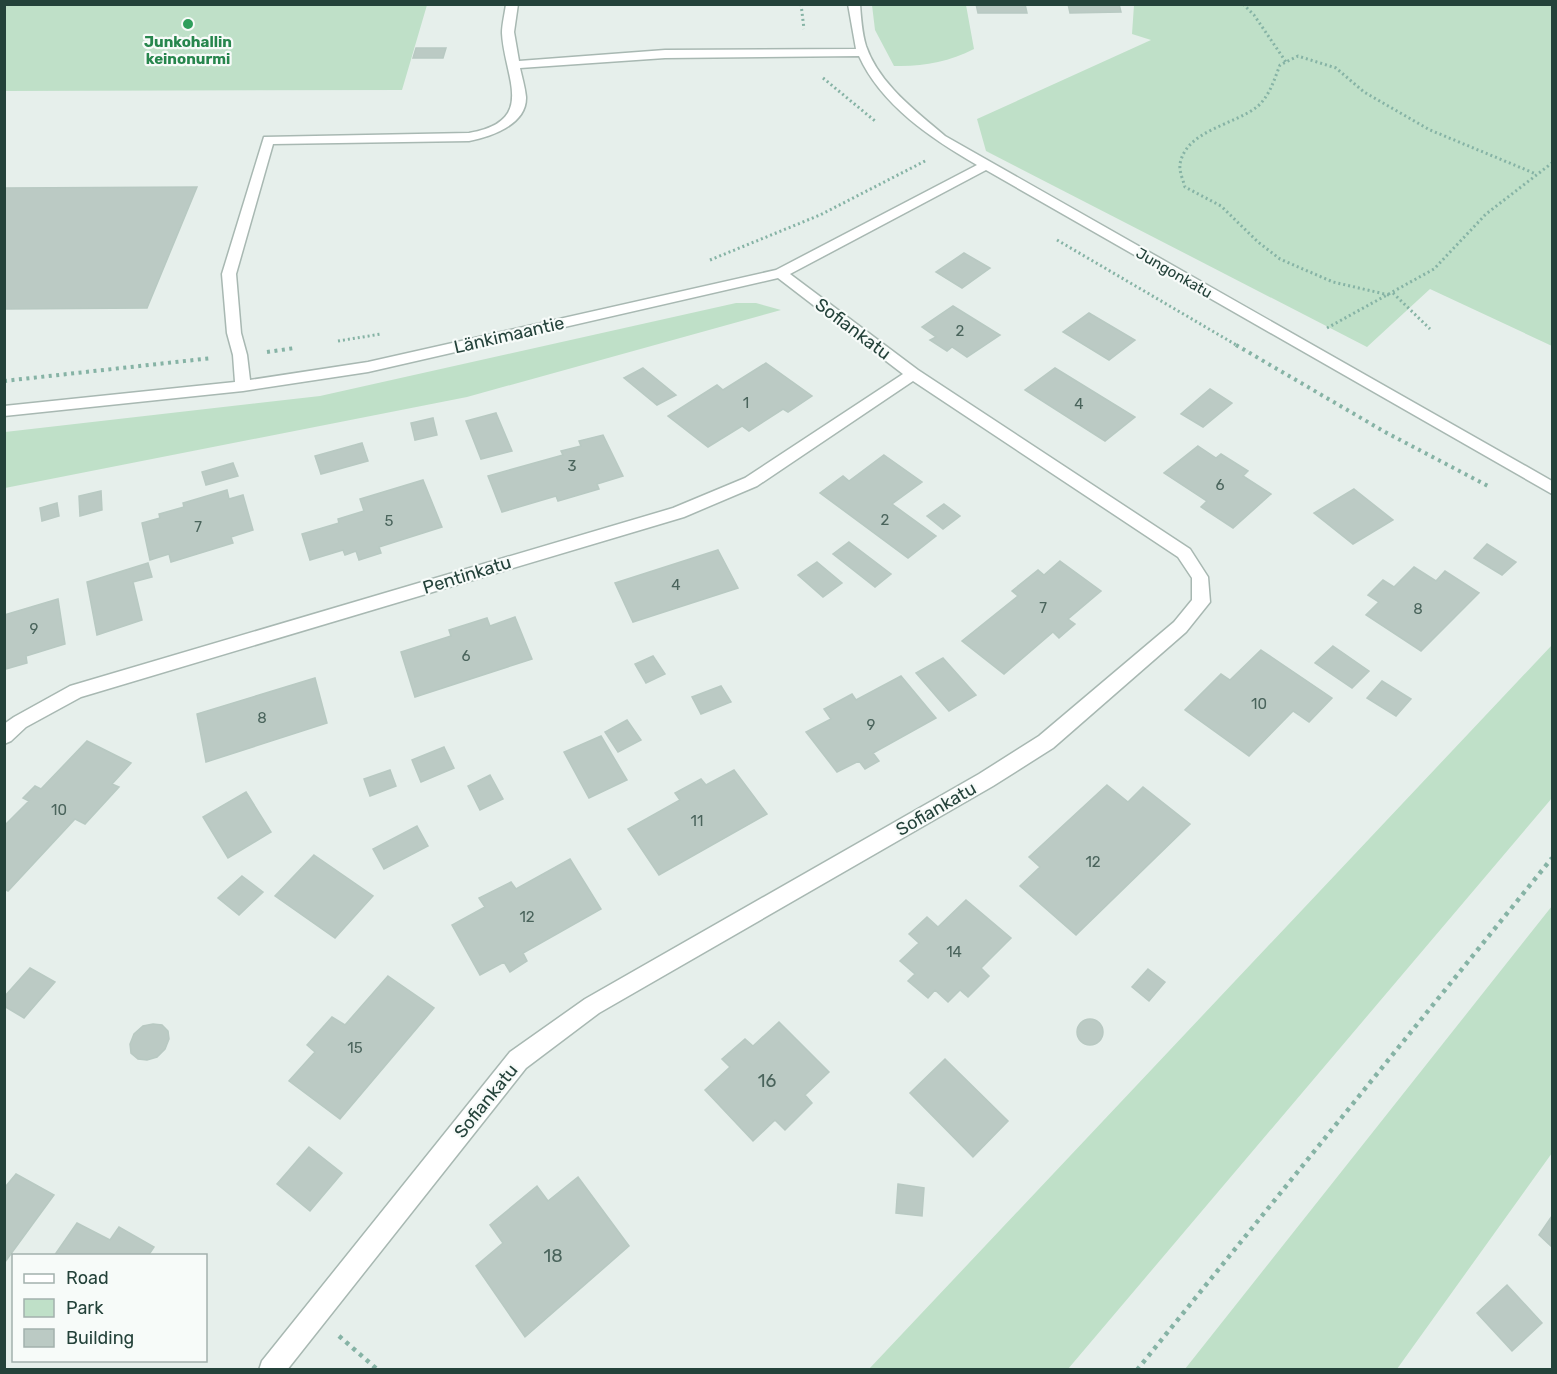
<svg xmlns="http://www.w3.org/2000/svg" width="1557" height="1374" font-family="Rubik,sans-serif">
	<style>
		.green { fill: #bfe0c8 }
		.building { fill: #bbcac4; stroke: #b8c9c2; stroke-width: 1.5 }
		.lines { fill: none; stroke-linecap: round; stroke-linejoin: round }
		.street-casing { stroke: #a8b8b2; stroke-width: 3 }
		.path-far2 { stroke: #86b3a5; stroke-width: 3; stroke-dasharray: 2 3; stroke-linecap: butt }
		.path-far1 { stroke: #86b3a5; stroke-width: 4; stroke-dasharray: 3 4.5; stroke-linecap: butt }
		.path { stroke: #86b3a5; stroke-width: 4.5; stroke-dasharray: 4 5; stroke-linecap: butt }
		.street { fill: #fff; fill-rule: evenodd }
		.leisure-dot { fill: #2e9e5b; stroke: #f7fbf9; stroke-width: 2 }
		.labels { text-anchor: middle; stroke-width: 4.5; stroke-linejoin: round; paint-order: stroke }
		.far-leisure-label { font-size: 15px; font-weight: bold; fill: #27864d; stroke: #f7fbf9 }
		.far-street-label { font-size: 15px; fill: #24423a; stroke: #f7fbf9 }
		.number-label { font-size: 15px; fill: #4a645c }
		.street-label { font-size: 18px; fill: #24423a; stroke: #f7fbf9 }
		.near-number-label { font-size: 18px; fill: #4a645c }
	</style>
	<rect width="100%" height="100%" fill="#e6efeb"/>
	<path class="green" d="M4,5L5,4L427,5L402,90L5,91Z
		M872,5H966L974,49C948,62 922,67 894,66L875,30Z
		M1134,5H1552V346L1430,289L1367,347L986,151L977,119L1151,40L1132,34Z
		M736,303H756L781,310L467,397L5,488V432L320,396Z
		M1552,645V798L1068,1369H869Z
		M1552,906V1153L1397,1369H1185Z"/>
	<path class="building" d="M976,4H1025L1027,13H978Z
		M1068,4H1119L1121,12L1070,13Z
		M416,48H446L443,58H413Z
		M197,187L147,308L4,309V188Z
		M964,253L990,268L962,288L936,272Z
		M953,306L1000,335L967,357L952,347L947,351L930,340L936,337L922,327Z
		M1089,313L1135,340L1109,360L1063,332Z
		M766,363L812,396L788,412L783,409L749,431L742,426L708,447L668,416L717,385L723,390Z
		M643,368L676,395L657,405L624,378Z
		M1055,368L1135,417L1105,441L1025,390Z
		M1210,389L1232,403L1203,427L1181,414Z
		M496,413L512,451L481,459L466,421Z
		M433,418L437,435L415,440L411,423Z
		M603,435L623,476L597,484L599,489L558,501L556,496L502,512L488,476L563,455L561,451L581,446L579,441Z
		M362,443L368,461L321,474L315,456Z
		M1198,446L1216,458L1221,454L1248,471L1243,476L1271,494L1233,528L1201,507L1207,501L1164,473Z
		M884,455L922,482L892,504L936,536L908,558L820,493L843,476L849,481Z
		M233,463L238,476L206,485L202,472Z
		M423,480L442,527L379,547L381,553L359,560L356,551L345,555L343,550L310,560L302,534L339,523L338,519L364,511L360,499Z
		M1354,489L1393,520L1353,544L1314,513Z
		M227,490L229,499L243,495L253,530L231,537L233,543L171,562L169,554L150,560L142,523L160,518L159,514L184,507L183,503Z
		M101,491L102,510L80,516L79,496Z
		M57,503L59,516L42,521L40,508Z
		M944,504L960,516L943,529L927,516Z
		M849,542L891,574L875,587L833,554Z
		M1487,544L1516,562L1502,575L1474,558Z
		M718,550L738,588L633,622L615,583Z
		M1060,561L1101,591L1068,619L1075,624L1059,638L1053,632L1004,674L962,641L1018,596L1012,591L1038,570L1044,575Z
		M817,562L842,583L823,597L798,575Z
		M148,563L152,577L133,582L142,620L97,635L87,582Z
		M1414,567L1436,581L1445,571L1479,593L1421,651L1366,615L1379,602L1368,595L1383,580L1394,587Z
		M58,599L65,644L26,656L27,663L6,669L4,615Z
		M515,617L532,659L415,697L401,652L451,636L449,630L487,618L490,626Z
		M1333,646L1369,671L1352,688L1315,663Z
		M1261,650L1332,698L1309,722L1293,711L1249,756L1185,710L1221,674L1230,680Z
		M653,656L665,674L646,683L635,664Z
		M943,658L976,695L949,711L916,673Z
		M901,676L936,718L873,753L879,761L865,769L859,761L837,772L806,732L831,719L824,709L852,694L856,700Z
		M315,678L327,723L206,762L197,714Z
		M1382,681L1411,699L1396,716L1367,698Z
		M721,686L731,702L701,714L692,697Z
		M627,720L641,740L618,752L605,732Z
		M601,736L627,780L589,798L564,752Z
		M87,741L131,763L112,784L119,787L85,824L75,819L8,891L4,889V826L29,801L23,798L35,786L41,789Z
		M444,747L454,768L421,782L412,760Z
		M390,770L396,786L370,796L364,779Z
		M734,770L767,814L659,875L628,829L680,800L675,793L701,779L706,785Z
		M490,775L503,799L480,810L468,786Z
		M1107,785L1128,802L1143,787L1190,824L1076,935L1020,886L1040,867L1029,857Z
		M246,792L271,832L228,858L203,817Z
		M417,826L428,846L384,869L373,849Z
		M314,855L373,896L335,938L275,896Z
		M570,859L601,909L523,953L527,961L510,972L504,962L480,975L452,925L485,907L479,898L511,882L516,889Z
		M242,876L263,892L239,915L218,898Z
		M966,900L1011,938L981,968L989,976L968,997L960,990L948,1002L935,990L928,998L908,981L915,974L900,961L919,943L909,934L927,917L938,927Z
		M30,968L55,982L24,1018L4,1006V997Z
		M1148,969L1165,982L1149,1001L1132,987Z
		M388,976L434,1008L340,1119L289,1081L315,1052L307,1045L332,1017L345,1025Z
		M1077 1032a13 13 0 1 1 26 0a13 13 0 1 1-26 0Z
		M779,1022L829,1072L805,1095L812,1103L785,1130L775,1120L753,1141L705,1090L730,1067L722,1059L745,1039L753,1046Z
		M153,1024L162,1025L168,1031L169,1039L165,1049L157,1057L147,1060L138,1059L131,1053L130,1044L134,1034L143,1026Z
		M945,1059L1008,1121L973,1157L910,1093Z
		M309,1147L342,1173L310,1211L277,1184Z
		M16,1174L54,1195L5,1262L4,1184L6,1186Z
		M578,1177L629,1246L525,1337L476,1266L503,1243L490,1225L537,1186L548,1201Z
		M898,1184L924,1188L922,1216L896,1213Z
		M1552,1216V1247L1539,1235Z
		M77,1223L110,1240L119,1227L154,1247L148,1256H54Z
		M1507,1285L1542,1323L1512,1351L1477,1313Z"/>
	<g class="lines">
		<defs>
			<path id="street" d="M506,4H518L514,32L519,61L665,50L856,49L848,4H860C861,18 862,33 866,46C879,84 916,111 945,136L1552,481V494L986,170L790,274L918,370L1190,549L1208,577L1210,602L1186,632L1053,748L993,786L599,1013L526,1068L287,1370H259L262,1361L510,1052L585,999L979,774L1039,736L1174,622L1192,600V578L1178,557L913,381L757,486L684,517L81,697L26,727L11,741L4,744V724L14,717L70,686L673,508L745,478L903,374L778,278L368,372L243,391L4,416V406L235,382L233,355L227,333L222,274L264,137L469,133C538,121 504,77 502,33C502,24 505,13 506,4ZM859,56C881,105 932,139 977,165L776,270L368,362L250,380L247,355L241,333L236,274L273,144L469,141C490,137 527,125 526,97C525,87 522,77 520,68L665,58Z"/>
		</defs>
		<use href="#street" class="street-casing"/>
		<path class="path-far2" d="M801,4L804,29
			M1243,4L1254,15L1286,62
			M823,78L875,121
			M1057,240L1238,346
			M710,260L820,215L927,160
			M1393,293L1430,329
			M1389,295L1333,282L1280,259L1258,242L1221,206L1185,187C1183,180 1179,171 1180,164C1186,130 1235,125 1258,106C1270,95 1274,80 1280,65L1298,56L1336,68L1364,92L1430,130L1536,174
			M1327,328L1434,269L1486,214L1552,163
			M338,341L381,334"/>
		<path class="path-far1" d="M1236,345L1385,432L1488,486
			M267,352L295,348
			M4,381L212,358"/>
		<path class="path" d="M339,1336L378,1370
			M1137,1370L1552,858"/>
		<use href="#street" class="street"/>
	</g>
	<circle class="leisure-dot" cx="188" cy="24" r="6"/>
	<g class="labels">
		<g class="far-leisure-label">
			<text x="188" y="47">Junkohallin<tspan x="188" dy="17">keinonurmi</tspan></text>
		</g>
		<g class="far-street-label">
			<text transform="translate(1174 273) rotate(30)" y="5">Jungonkatu</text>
		</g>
		<g class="number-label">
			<text x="960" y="336">2</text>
			<text x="746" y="408">1</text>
			<text x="1079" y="409">4</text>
			<text x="572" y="471">3</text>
			<text x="1220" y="490">6</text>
			<text x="885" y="525">2</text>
			<text x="389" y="526">5</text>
			<text x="198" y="532">7</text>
			<text x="676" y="590">4</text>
			<text x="1043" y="613">7</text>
			<text x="1418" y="614">8</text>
			<text x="34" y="634">9</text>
			<text x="466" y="661">6</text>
			<text x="1259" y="709">10</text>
			<text x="262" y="723">8</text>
			<text x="871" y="730">9</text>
			<text x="59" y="815">10</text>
			<text x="697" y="826">11</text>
			<text x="1093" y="867">12</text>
			<text x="527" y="922">12</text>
			<text x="954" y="957">14</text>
			<text x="355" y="1053">15</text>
		</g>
		<g class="street-label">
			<text transform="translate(853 329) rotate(37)" y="6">Sofiankatu</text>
			<text transform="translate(509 335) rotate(-13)" y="6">Länkimaantie</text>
			<text transform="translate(467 575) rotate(-17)" y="6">Pentinkatu</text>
			<text transform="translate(936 809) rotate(-30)" y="6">Sofiankatu</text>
			<text transform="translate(486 1101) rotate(-51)" y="6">Sofiankatu</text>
		</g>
		<g class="near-number-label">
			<text x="767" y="1087">16</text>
			<text x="553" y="1262">18</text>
		</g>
	</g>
	<rect width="1557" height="1374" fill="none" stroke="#24423a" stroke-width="12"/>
	<rect x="12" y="1254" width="195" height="108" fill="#f7fbf9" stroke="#a3b1ad" stroke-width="1.5"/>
	<rect x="24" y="1274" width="30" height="9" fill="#ffffff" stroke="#a3b1ad" stroke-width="1.5"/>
	<text x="66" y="1284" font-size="18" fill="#24423a">Road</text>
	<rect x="24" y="1299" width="30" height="18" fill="#bfe0c8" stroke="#a3b1ad" stroke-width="1.5"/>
	<text x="66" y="1314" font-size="18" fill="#24423a">Park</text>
	<rect x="24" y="1329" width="30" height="18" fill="#bbcac4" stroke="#a3b1ad" stroke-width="1.5"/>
	<text x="66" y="1344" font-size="18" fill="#24423a">Building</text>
</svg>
